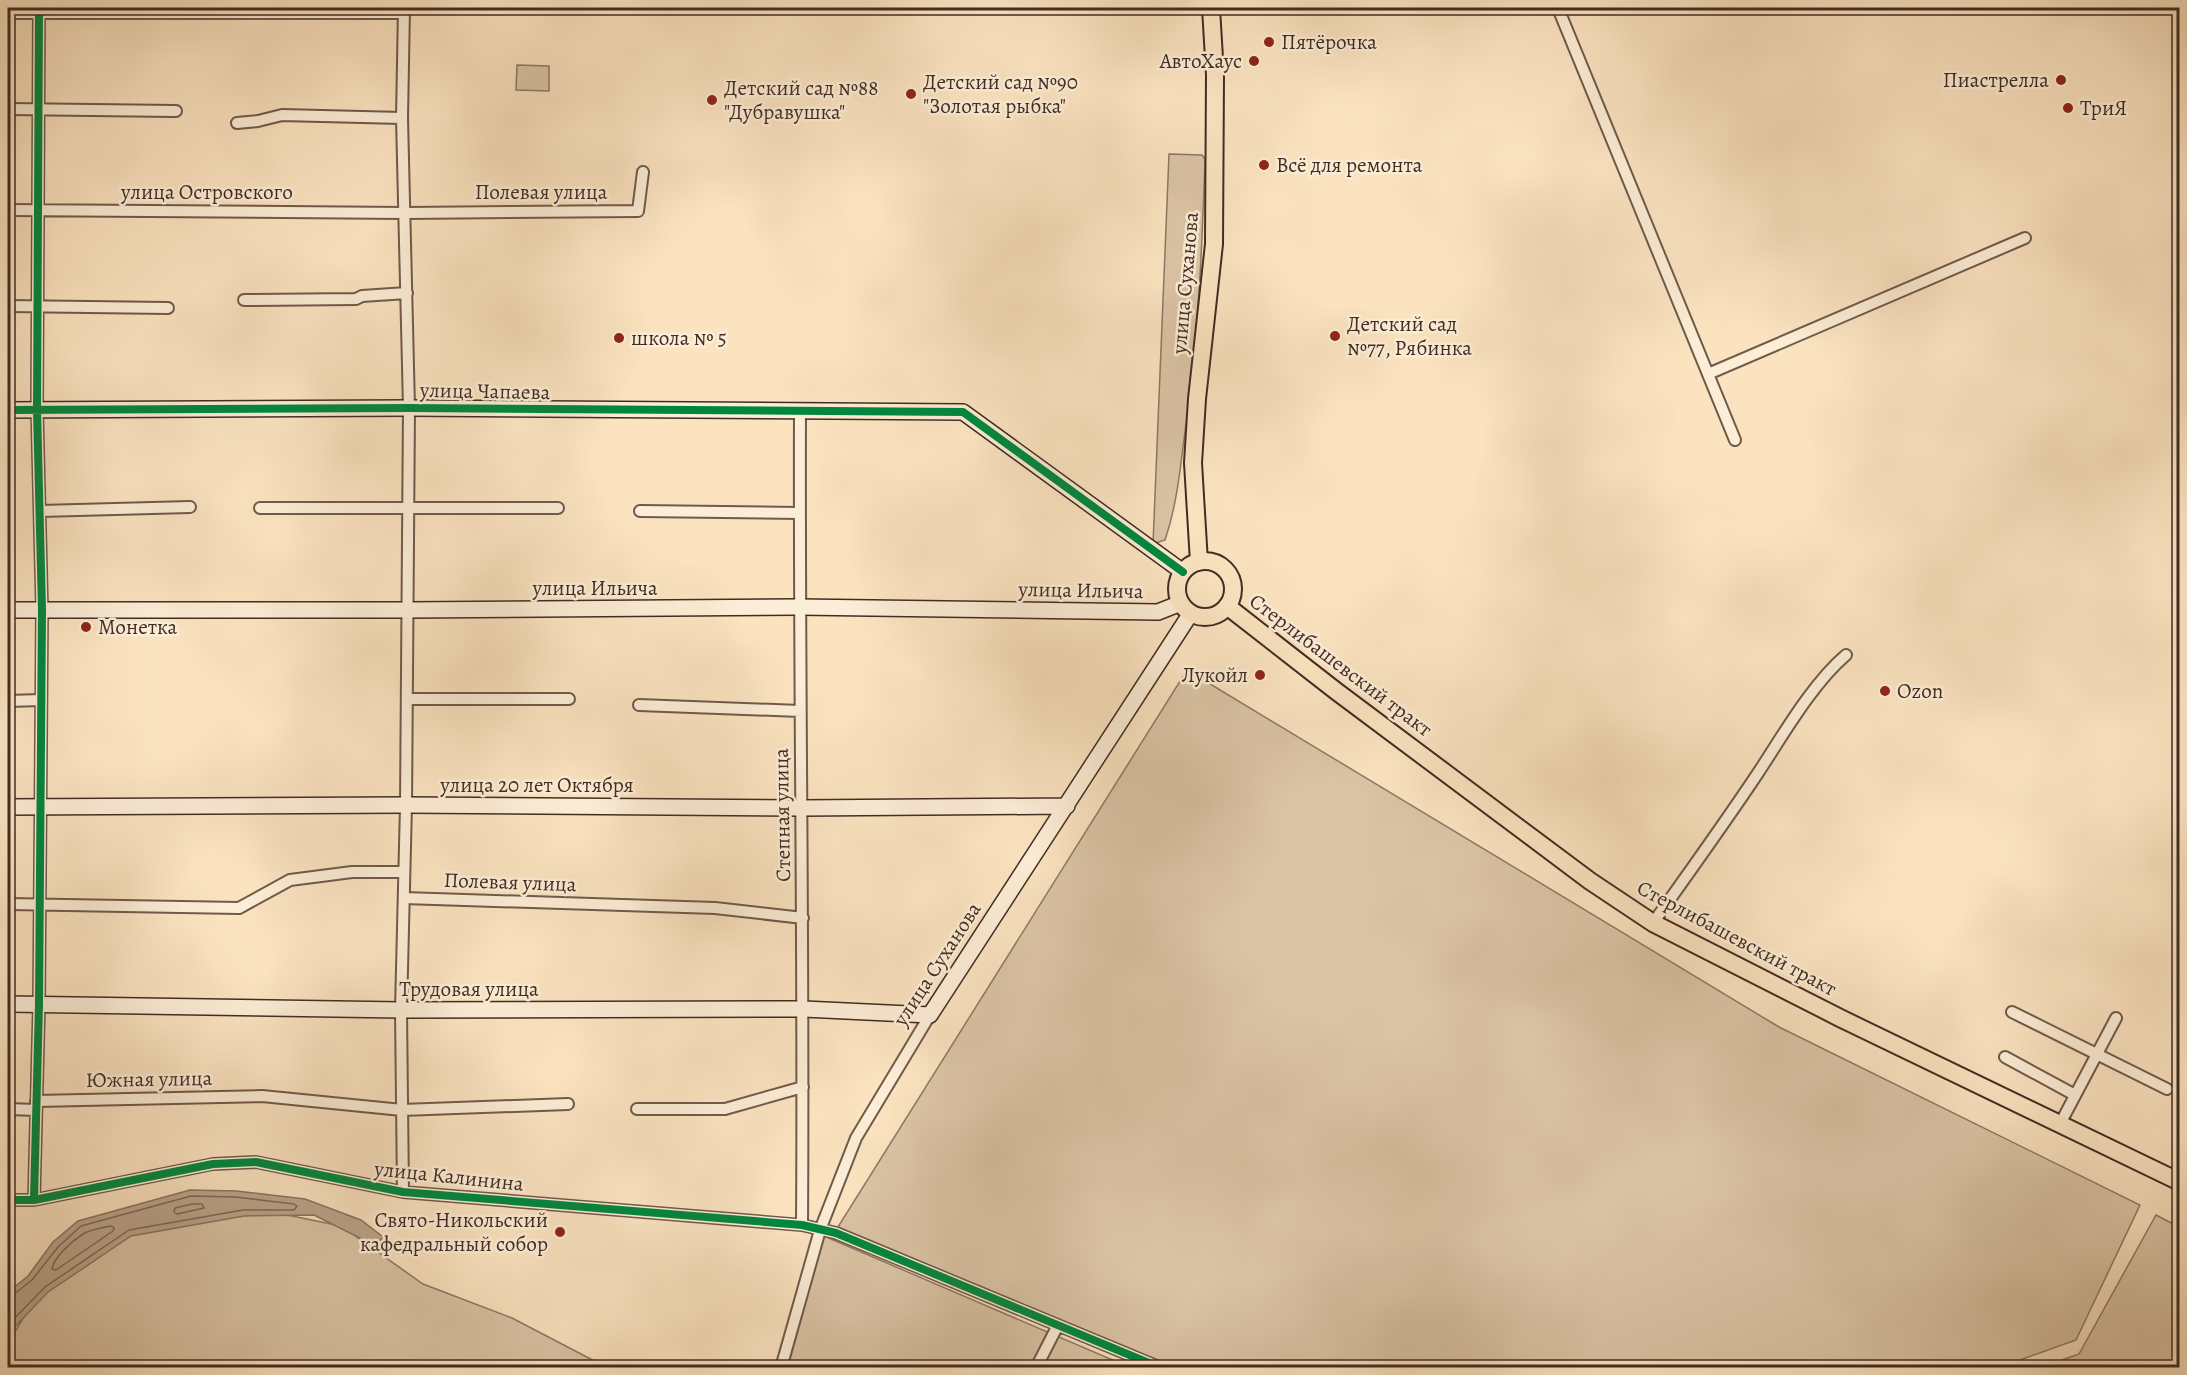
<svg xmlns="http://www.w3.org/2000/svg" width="2187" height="1375" font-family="Alegreya,serif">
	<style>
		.green { fill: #dbc4a5; stroke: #8e7864; stroke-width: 1.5 }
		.water { fill: #bca58b; stroke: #8b7561; stroke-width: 1.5 }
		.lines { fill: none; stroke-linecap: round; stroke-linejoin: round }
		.shore { stroke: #7e6857; stroke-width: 1.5 }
		.street-casing { stroke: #705a4a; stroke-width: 14 }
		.secondary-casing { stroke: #412c23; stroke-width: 18 }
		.primary-casing { stroke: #412c23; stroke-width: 20 }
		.street { stroke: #fcedd6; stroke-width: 10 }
		.secondary { stroke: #fcedd6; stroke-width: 15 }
		.primary { stroke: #fbe3c0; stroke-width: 16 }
		.cycleway-casing { stroke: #fcedd6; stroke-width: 11 }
		.cycleway { stroke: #00873e; stroke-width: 8 }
		.poi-dot { fill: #8f2418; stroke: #fcedd6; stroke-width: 2 }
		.labels { text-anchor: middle; stroke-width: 5; stroke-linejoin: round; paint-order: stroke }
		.poi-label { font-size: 21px; fill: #412c23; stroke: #fcedd6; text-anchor: start }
		.street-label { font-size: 21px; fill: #412c23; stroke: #fcedd6 }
	</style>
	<rect width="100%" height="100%" fill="#fbe3c0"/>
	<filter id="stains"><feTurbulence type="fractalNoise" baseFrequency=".00333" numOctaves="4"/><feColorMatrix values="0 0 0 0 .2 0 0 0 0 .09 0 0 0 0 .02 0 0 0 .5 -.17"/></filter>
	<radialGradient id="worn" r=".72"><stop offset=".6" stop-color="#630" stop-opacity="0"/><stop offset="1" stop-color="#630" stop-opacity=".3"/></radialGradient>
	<path class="green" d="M517,65L549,66V91L516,90Z
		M1169,154L1202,155L1205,159C1202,251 1198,342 1185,432C1180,469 1177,505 1165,540L1153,544Z
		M1187,670L1779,1027L2140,1205L2076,1340L1998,1368L1173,1367L838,1227Z
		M248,1207L341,1226L423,1284L512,1318L606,1367L8,1368V1343L43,1286L127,1233Z
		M2156,1215L2179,1227V1367H2042L2079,1354Z
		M824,1236L1129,1367L787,1368Z"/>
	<path class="water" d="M190,1190L236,1191L305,1199L361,1220L383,1237L376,1246L314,1215L244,1216L131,1236L48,1292L8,1334V1292L28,1276L53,1242L78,1221Z"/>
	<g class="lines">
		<path class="shore" d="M192,1204H202L204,1208L177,1214L174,1212L175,1208Z
			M111,1226L114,1228L113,1231L56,1270L52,1269C54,1257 72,1241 83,1234C91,1229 102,1228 111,1226Z
			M8,1296L13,1295L32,1280L58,1247L81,1226L191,1196L236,1197L294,1204L297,1206L294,1210H243L129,1230L45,1287L8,1325"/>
		<defs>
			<path id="street" d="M1558,8L1735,440
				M8,13H404
				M8,109L176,111
				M237,123L258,121L282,115L402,118
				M8,210L406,213L638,211L643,172
				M244,300L356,299L362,296L407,293
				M8,306L168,308
				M1708,374L2025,238
				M800,412C799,683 804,954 802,1225
				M260,508H558
				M40,511L190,507
				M640,511L800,513
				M407,699H569
				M8,701L41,700
				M639,705L800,711
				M404,898L715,908L803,918
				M8,904L239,908L290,880L352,872H404
				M1653,923C1688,874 1724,824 1758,773C1783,735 1812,684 1846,655
				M2012,1012L2167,1089
				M2005,1057L2075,1095
				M36,1101L262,1096L402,1110L568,1104
				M8,1109L36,1110
				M637,1109H725L803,1087
				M2060,1124L2116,1018
				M403,1192L401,1010L406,805L409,408L402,118L404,8
				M8,1200H34L213,1164L256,1162L403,1192L802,1225L836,1233L1161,1368
				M34,1200L39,1004L42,610L37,410L39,8
				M781,1368L820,1230L856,1138L930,1015
				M1036,1368L1058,1325"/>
			<path id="secondary" d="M8,410L409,408L963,412L1183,572
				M8,610H408L799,607L1158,612L1181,603
				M8,807L406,805L802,808L1067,806
				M8,1004L401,1010L804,1009L930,1015L1191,613"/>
			<path id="primary" d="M1177 589a28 28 0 1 1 56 0a28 28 0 1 1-56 0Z
				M1199,562L1193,463L1197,399L1214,244L1215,75L1211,8
				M1227,606L1336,691L1590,881L1653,923L1840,1018L2180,1182"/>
		</defs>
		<use href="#street" class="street-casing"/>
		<use href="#secondary" class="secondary-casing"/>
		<use href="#primary" class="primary-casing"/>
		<use href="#street" class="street"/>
		<use href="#secondary" class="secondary"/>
		<use href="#primary" class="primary"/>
		<defs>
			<path id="cycleway" d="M8,410L409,408L963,412L1183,572
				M8,1200H34L213,1164L256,1162L403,1192L802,1225L836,1233L1161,1368
				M34,1200L39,1004L42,610L37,410L39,8"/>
		</defs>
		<use href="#cycleway" class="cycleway-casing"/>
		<use href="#cycleway" class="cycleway"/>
	</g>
	<g class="poi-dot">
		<circle cx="1269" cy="42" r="6"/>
		<circle cx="1254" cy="61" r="6"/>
		<circle cx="2061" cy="80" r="6"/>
		<circle cx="911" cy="94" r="6"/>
		<circle cx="712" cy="100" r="6"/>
		<circle cx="2068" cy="108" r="6"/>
		<circle cx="1264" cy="165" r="6"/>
		<circle cx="1335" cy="336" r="6"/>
		<circle cx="619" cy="338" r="6"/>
		<circle cx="86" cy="627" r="6"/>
		<circle cx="1260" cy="675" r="6"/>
		<circle cx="1885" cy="691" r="6"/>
		<circle cx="560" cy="1232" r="6"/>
	</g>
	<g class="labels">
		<g class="poi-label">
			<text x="1281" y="49">Пятёрочка</text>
			<text x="1242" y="68" text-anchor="end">АвтоХаус</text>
			<text x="2049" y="87" text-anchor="end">Пиастрелла</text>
			<text x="923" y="89">Детский сад №90<tspan x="923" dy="24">"Золотая рыбка"</tspan></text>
			<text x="724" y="95">Детский сад №88<tspan x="724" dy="24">"Дубравушка"</tspan></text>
			<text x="2080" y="115">ТриЯ</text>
			<text x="1276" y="172">Всё для ремонта</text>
			<text x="1347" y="331">Детский сад<tspan x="1347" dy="24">№77, Рябинка</tspan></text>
			<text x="631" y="345">школа № 5</text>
			<text x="98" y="634">Монетка</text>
			<text x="1248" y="682" text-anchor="end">Лукойл</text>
			<text x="1897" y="698">Ozon</text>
			<text x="548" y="1227" text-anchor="end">Свято-Никольский<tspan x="548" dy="24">кафедральный собор</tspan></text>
		</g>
		<g class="street-label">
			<text x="207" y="199">улица Островского</text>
			<text x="541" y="199">Полевая улица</text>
			<text transform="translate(1185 283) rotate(-85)" y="7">улица Суханова</text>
			<text transform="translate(485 391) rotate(1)" y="7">улица Чапаева</text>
			<text x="595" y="595">улица Ильича</text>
			<text transform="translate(1081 590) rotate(1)" y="7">улица Ильича</text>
			<text transform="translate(1341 665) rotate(37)" y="7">Стерлибашевский тракт</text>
			<text x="537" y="792">улица 20 лет Октября</text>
			<text transform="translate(782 815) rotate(-91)" y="7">Степная улица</text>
			<text transform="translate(510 882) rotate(2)" y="7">Полевая улица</text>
			<text transform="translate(1737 938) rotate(28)" y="7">Стерлибашевский тракт</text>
			<text transform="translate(937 964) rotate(-57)" y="7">улица Суханова</text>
			<text x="469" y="996">Трудовая улица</text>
			<text transform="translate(149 1079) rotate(-1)" y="7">Южная улица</text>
			<text transform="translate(449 1176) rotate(6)" y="7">улица Калинина</text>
		</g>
	</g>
	<rect width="2187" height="1375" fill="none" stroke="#fbe3c0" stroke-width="30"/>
	<rect x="9" y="9" width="2169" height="1357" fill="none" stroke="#412c23" stroke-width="3"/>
	<rect x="15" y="15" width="2157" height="1345" fill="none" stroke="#412c23" stroke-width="1.5"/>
	<rect width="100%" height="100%" filter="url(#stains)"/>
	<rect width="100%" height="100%" fill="url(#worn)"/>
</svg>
